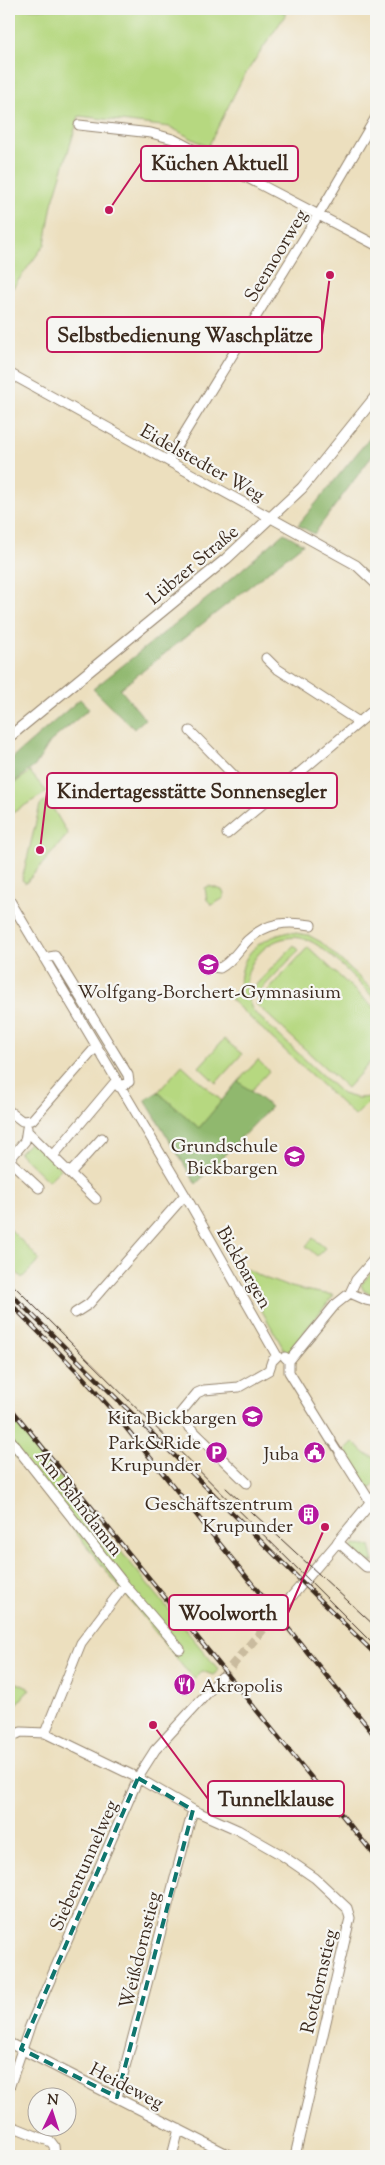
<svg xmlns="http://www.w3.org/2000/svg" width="385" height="2165" font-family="'Sorts Mill Goudy',serif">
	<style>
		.green { fill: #b6d880; stroke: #78814f }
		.forest { fill: #90b86e; stroke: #667146 }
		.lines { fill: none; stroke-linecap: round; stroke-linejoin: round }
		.minor-tunnel { stroke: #c9bb9e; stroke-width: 9; stroke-dasharray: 9 4.5; stroke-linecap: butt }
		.pedestrian-casing { stroke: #94846e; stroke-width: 9 }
		.minor-casing { stroke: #94846e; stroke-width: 11 }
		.tertiary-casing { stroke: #94846e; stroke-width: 12 }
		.pedestrian { stroke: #fff; stroke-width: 6 }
		.minor { stroke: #fff; stroke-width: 9 }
		.tertiary { stroke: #fff; stroke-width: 10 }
		.tram { stroke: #3b2a1e; stroke-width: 1 }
		.rail-casing { stroke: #3b2a1e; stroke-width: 4.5 }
		.rail { stroke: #f6f6f2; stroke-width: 2.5; stroke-dasharray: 8; stroke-linecap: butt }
		.marked { fill: none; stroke: #0f766e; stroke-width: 4; stroke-dasharray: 10 6; stroke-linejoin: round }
		.labels { text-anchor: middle; stroke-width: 4.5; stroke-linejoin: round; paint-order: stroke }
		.street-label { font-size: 19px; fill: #3b2a1e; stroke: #f6f6f2 }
		.poi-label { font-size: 19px; fill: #3b2a1e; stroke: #f6f6f2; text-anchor: end }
		.leader { fill: none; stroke: #c2185b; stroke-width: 2 }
		.callout-dot { fill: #c2185b; stroke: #f6f6f2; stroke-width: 2 }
		.callout { fill: #f6f6f2; stroke: #c2185b; stroke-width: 2 }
		.callout-label { font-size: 20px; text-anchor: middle; font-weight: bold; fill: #3b2a1e }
	</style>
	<rect width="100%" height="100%" fill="#f6f6f2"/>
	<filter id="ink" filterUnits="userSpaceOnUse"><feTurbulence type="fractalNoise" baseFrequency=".02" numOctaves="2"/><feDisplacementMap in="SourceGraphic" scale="10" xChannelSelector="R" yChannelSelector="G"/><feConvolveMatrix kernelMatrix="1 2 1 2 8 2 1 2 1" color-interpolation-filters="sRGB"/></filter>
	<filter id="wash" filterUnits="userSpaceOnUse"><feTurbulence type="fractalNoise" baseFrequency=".0096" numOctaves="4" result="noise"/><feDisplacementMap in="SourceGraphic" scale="20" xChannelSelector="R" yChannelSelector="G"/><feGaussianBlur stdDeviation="1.12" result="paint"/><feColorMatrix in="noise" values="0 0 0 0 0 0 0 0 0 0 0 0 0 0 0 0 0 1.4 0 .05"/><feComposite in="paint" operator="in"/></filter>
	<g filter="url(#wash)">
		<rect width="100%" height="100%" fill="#ecdfbe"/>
		<path class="green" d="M9,9H278L286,14L242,79L208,147L170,127L79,116L52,204L45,244L9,293Z
			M30,772L47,792L9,815V787Z
			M48,800L68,834L26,883L22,880L40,805Z
			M209,886L222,890L224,893V898L212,905L207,900L205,888Z
			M289,932L308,935L321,942L376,993V1000C358,983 331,951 310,941C281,928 249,952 246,982C245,993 249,1002 253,1011L342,1094L356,1098L376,1097V1102L367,1104L355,1116L230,999C242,985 238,986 242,970C247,946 268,937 289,932Z
			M294,945L299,950L253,998L248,993Z
			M308,947L376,1010V1056L347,1088L256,1004Z
			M224,1039L242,1054L216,1083L199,1067Z
			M258,1060L269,1071L250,1092L238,1081Z
			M182,1065L223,1102L199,1128L158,1092Z
			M32,1140L61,1169L48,1181L19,1153Z
			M9,1228L40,1260L22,1278L9,1265Z
			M313,1238L325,1248L317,1256L306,1246Z
			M376,1266V1292L371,1294L364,1291L361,1285Z
			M247,1269C274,1285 304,1291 334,1295L304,1332L303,1338L289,1353H286L241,1274Z
			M9,1415L37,1450L219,1670L213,1675L202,1671L195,1678L185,1669L9,1449Z
			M353,1442L366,1454L376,1458V1483L369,1490H366L345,1450Z
			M354,1545L370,1546L374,1562L364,1560L351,1548Z
			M9,1679L30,1689L17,1704L9,1698Z"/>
		<path class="forest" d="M376,430V459L372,456L314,534L298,525Z
			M284,533L303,544L120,689L145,719L134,729L93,689L219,589Z
			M80,699L89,709L50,742L35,766L9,786V761Z
			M238,1081L271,1107L196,1184L145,1100L158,1092L199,1128Z"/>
	</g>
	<g filter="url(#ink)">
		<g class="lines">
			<path class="minor-tunnel" d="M222,1677L286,1603"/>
			<defs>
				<path id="pedestrian" d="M331,1440L340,1454"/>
				<path id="minor" d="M79,125L151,133L173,139L376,245
					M9,373L356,565L376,584
					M168,460L319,214L376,117
					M266,658L276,668L359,722
					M190,731L262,804
					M227,834L376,708
					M9,899L185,1195L277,1356
					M44,958L55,956L128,1075L129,1082L119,1087
					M212,967L220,968C233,961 238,950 248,940C267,922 287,921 311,925
					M9,1111L22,1121L32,1120L96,1047
					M27,1128L25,1141L9,1160L39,1188
					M27,1131L96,1199
					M53,1156L116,1081
					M70,1173L102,1138
					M350,1293L366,1300L376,1302
					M75,1313L89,1304L185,1195
					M285,1357L289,1361V1372L331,1440
					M289,1361L335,1305L350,1293L356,1280L376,1257
					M9,1438L125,1585L180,1649
					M340,1454L371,1503
					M247,1483L178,1416L197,1393L204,1390L239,1387L269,1370L272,1361L277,1356
					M286,1603L338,1542L366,1567H376
					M45,1733L81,1643L125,1585
					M9,1738L21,1732L45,1733L138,1778L193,1810L238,1830L280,1854L315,1878L347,1908L350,1918L295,2156
					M9,2043L231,2156
					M9,2088L30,2026L141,1772L155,1750L222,1677
					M117,2097L193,1810
					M9,2125L51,2142L54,2146L55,2156
					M172,2156L179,2129"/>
				<path id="tertiary" d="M9,737L226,559L302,488L376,396
					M338,1542L376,1496"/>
			</defs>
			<use href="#pedestrian" class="pedestrian-casing"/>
			<use href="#minor" class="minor-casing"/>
			<use href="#tertiary" class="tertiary-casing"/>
			<use href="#pedestrian" class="pedestrian"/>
			<use href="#minor" class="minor"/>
			<use href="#tertiary" class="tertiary"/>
			<path class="tram" d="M9,1281L376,1647
				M226,1488L376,1627"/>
			<defs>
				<path id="rail" d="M9,1292L376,1655
					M9,1302L79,1373L110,1408L376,1737
					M9,1406L376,1857"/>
			</defs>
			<use href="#rail" class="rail-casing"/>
			<use href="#rail" class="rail"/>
		</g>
	</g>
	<path class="marked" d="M138,1778L193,1810L117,2097L21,2049Z"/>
	<defs>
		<symbol id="school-disc" viewBox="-11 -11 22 22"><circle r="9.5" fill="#b5179e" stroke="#f6f6f2"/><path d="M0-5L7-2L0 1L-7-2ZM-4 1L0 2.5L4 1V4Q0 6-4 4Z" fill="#fff"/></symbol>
		<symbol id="parking-disc" viewBox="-11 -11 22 22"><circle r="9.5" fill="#b5179e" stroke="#f6f6f2"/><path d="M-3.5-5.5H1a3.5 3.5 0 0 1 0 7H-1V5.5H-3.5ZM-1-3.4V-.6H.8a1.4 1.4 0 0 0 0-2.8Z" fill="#fff"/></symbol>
		<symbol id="civic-disc" viewBox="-11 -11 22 22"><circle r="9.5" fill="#b5179e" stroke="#f6f6f2"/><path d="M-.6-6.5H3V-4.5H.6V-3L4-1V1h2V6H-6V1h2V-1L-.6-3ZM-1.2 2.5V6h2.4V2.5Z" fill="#fff"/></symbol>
		<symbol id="building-disc" viewBox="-11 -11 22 22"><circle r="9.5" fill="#b5179e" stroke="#f6f6f2"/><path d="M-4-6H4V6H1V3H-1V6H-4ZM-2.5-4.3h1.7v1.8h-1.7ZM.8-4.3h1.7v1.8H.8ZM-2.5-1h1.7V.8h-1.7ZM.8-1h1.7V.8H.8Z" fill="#fff"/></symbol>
		<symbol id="restaurant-disc" viewBox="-11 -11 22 22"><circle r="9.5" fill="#b5179e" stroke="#f6f6f2"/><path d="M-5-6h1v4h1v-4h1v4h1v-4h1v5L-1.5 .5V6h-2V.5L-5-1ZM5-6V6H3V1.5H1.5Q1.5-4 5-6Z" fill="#fff"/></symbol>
	</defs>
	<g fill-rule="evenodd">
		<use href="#school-disc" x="196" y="952" width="25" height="25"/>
		<use href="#school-disc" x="282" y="1144" width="25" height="25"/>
		<use href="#school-disc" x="240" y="1404" width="25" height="25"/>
		<use href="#parking-disc" x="204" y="1440" width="25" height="25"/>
		<use href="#civic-disc" x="302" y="1440" width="25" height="25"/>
		<use href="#building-disc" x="296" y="1502" width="25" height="25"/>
		<use href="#restaurant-disc" x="172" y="1672" width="25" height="25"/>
	</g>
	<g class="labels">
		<g class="street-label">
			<text transform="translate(275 255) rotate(-59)" y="7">Seemoorweg</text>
			<text transform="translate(203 462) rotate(29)" y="7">Eidelstedter Weg</text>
			<text transform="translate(192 564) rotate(-40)" y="7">Lübzer Straße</text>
			<text transform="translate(245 1267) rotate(60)" y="7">Bickbargen</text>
			<text transform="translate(80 1502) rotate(52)" y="7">Am Bahndamm</text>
			<text transform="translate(83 1865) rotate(-66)" y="7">Siebentunnelweg</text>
			<text transform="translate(139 1950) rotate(-76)" y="7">Weißdornstieg</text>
			<text transform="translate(318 1981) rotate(-77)" y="7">Rotdornstieg</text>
			<text transform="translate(127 2085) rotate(27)" y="7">Heideweg</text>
		</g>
		<g class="poi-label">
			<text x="209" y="998" text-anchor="middle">Wolfgang-Borchert-Gymnasium</text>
			<text x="278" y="1152">Grundschule<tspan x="278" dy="22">Bickbargen</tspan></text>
			<text x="237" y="1424">Kita Bickbargen</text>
			<text x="201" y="1449">Park&amp;Ride<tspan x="201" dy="22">Krupunder</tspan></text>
			<text x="299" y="1460">Juba</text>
			<text x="293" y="1510">Geschäftszentrum<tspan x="293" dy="22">Krupunder</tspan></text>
			<text x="201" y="1692" text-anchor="start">Akropolis</text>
		</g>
	</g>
	<path class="leader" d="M109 210L141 163M330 275L322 335M40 850L47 791M325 1527L288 1613M153 1725L208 1799"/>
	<g class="callout-dot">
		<circle cx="109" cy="210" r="5"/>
		<circle cx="330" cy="275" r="5"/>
		<circle cx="40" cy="850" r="5"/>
		<circle cx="325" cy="1527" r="5"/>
		<circle cx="153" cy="1725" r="5"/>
	</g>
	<g class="callout">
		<rect x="141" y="146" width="157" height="35" rx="5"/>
		<rect x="47" y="317" width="275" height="35" rx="5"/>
		<rect x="47" y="773" width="290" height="35" rx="5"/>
		<rect x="169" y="1595" width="119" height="35" rx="5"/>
		<rect x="208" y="1781" width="136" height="35" rx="5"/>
	</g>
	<g class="callout-label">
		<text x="220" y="170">Küchen Aktuell</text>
		<text x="185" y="342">Selbstbedienung Waschplätze</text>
		<text x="192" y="798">Kindertagesstätte Sonnensegler</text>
		<text x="228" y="1620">Woolworth</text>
		<text x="276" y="1806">Tunnelklause</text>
	</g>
	<rect width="385" height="2165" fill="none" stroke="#f6f6f2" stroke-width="30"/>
	<g transform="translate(52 2112) rotate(4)"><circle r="24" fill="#f6f6f2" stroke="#aba49d"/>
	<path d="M0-4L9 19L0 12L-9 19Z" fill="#b5179e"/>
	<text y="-8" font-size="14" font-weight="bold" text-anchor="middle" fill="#3b2a1e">N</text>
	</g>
</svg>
